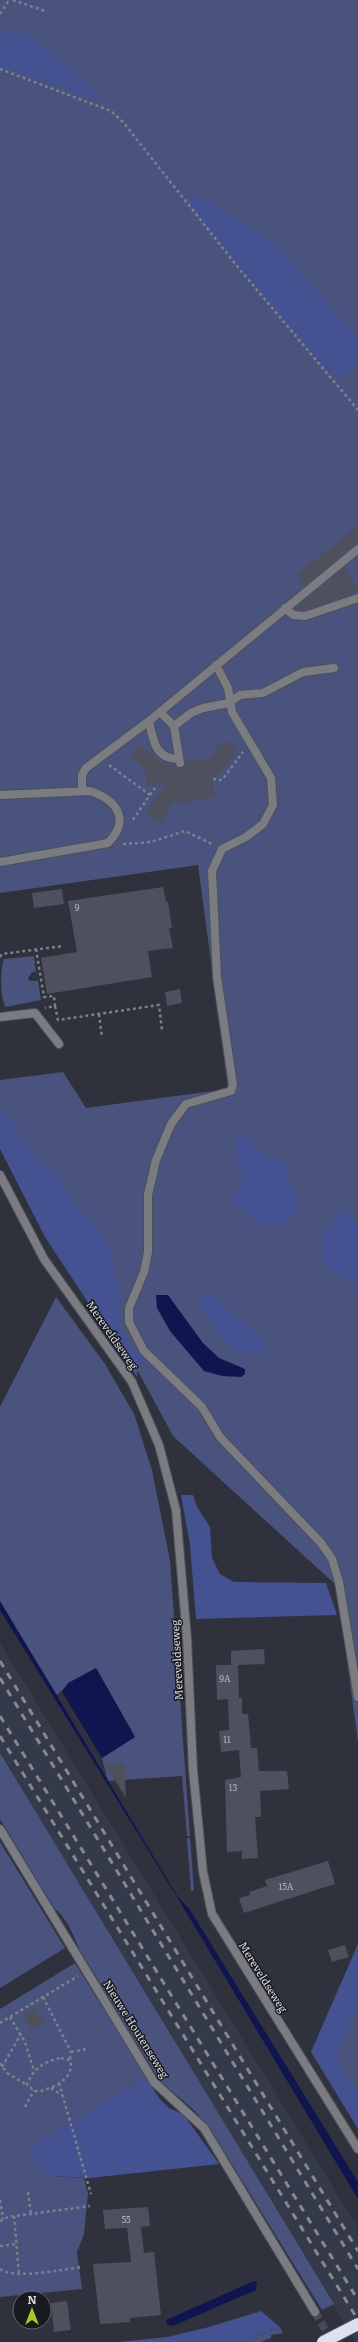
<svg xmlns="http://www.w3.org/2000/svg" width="358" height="2342" font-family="Literata,serif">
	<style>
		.built { fill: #353a4b }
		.green { fill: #49537d }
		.forest { fill: #455292 }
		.water { fill: #11154f }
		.building { fill: #4e515d }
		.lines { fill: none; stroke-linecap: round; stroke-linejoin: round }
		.street-tunnel { stroke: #484b55; stroke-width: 8; stroke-dasharray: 8 4; stroke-linecap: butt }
		.lane-casing { stroke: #4d505a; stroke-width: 10 }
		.street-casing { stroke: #4d505a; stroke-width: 10 }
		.path { stroke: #7d8089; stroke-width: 2.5; stroke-dasharray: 3 3; stroke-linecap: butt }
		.lane { stroke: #7a7c81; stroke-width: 8 }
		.street { stroke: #7a7c81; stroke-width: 8 }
		.rail { stroke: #868891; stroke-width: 3; stroke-dasharray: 7 7; stroke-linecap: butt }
		.highway-bridge-casing { stroke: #4d505a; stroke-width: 14; stroke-linecap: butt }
		.highway-bridge { stroke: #dde1ef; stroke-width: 12 }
		.labels { text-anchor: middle; stroke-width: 3; stroke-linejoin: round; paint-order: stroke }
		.number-label { font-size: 9px; fill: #b4b6be }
		.street-label { font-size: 11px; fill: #d6d8df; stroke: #191a1f }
	</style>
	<rect width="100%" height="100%" fill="#2f323d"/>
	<path class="built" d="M0,1643L358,2228V2342H356L0,1753Z"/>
	<path class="green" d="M0,0H358V1742L337,1586L173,1436L113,1325L0,1135V1080L63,1072L86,1108L228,1089L198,865L0,893Z
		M34,956L36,972H32L28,978L30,981H38L41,1000L6,1007C0,1000 0,968 4,959Z
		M56,1297L105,1364L134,1414L152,1470L170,1561L190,1836H187L182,1776L108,1781L102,1758L135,1737L96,1668L65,1687L57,1695L0,1603V1407Z
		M0,1753L334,2304L322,2310L209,2127L194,2110L160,2081L79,1949C73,1934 67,1918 54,1908L0,1819Z
		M187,1838H190L194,1891H191Z
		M0,1842L65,1948L0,1988Z
		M75,1963L146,2077L30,2148L50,2176L84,2178L88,2193L84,2234L77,2252L82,2289L0,2297V2009Z
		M358,1971V2103L326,2057Z
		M280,2327L283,2333L271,2335V2338L261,2342H241Z"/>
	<path class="forest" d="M9,30H19L30,36L94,89L102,98C87,102 54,84 39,78C26,74 13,71 0,67V35Z
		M197,195L274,242L358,339C358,360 358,366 340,377L327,372L196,215C191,208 189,205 192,196Z
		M0,1112L6,1113L39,1163L45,1164L58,1177L72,1201L104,1234L111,1252L119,1297L121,1331L131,1346L146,1359L138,1366L137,1377L45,1237L0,1149Z
		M244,1136L248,1137L262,1154L285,1162L290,1185L299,1205C295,1210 291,1218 286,1222C269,1235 242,1214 233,1200C236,1191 243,1183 242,1173C241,1161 230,1152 237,1139Z
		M340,1208L347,1212L358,1226V1284L336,1274L324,1264L322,1239Z
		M206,1295H213L240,1321L262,1336L266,1351L240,1353L227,1345L200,1308V1298Z
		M181,1495H193L197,1507L210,1527L212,1558L220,1574L234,1582L326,1583L337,1615L196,1619L190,1545Z
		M358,1944V2003L337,2053L342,2070L358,2094V2129L311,2052Z
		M146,2077L159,2098L169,2108L183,2114L219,2164L90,2178L50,2176L38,2166L29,2148Z
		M261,2311L280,2327L241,2342H119L168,2337L209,2327Z"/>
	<path class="water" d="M156,1295H168L203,1343L219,1358L245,1369V1374L241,1377L222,1376L204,1371L170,1331L157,1308Z
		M0,1601L178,1897L190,1910L358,2182V2199L177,1897L0,1610Z
		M96,1668L135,1737L102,1758L62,1692L68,1683Z
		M254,2281L257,2282L256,2290L173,2326L167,2324L166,2320Z"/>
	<path class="building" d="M358,526V542L304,586L297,574Z
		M344,567L358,592L304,610L294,609Z
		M227,742L232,743L236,752L220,775L212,776L216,797L173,804L160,822L145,812L166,783L147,786L144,767L130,757L139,745L166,765L175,764L180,768L184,767L185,762L210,758L219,745Z
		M163,887L166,902H168L172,928H169L173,948L148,951L152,977L47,994L41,958L77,952L68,901Z
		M62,889L64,904L34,908L32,893Z
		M180,989L182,1003L167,1006L165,992Z
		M264,1649L265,1664L238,1665L239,1698H242V1714H248L251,1748H257L259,1771H287L289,1789L260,1791L261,1817H255L258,1858L242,1859V1851L227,1852L225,1780L241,1777L239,1750L221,1752L219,1731L229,1730L228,1699L217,1700L216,1665H231V1651Z
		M124,1763L126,1798L105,1764Z
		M328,1861L335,1884L244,1913L239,1898L250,1895L249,1892L267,1886L265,1880Z
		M345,1945L349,1957L332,1962L328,1950Z
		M35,2007L44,2022L31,2029L22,2014Z
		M148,2207L150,2226L141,2227L144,2253L154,2252L161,2315L130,2318V2322L100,2324L93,2264L131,2262L127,2228L105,2229L103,2210Z
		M67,2301L71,2330L54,2332L51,2303Z"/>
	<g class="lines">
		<path class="street-tunnel" d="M315,2312L332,2341"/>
		<defs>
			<path id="lane" d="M285,608L293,615L305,616L358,598
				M216,665L228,688L232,712L271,778L273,805L263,824L246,837L222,849L212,871L217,977L233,1085L231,1091L186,1104L171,1124L156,1160L148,1195V1252L144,1272L129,1308V1322L144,1351L202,1407L220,1437L321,1543L332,1559L339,1582L358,1697
				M160,712L174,726L180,763
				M149,721C153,740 155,759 179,759
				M174,726L191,713L203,708L229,703L240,695L263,693L303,672L334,668
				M82,791V775L86,768L149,721L358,549
				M0,795L90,791C117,800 131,820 108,843L0,862
				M0,1017L35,1013L59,1044"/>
			<path id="street" d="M0,1175L44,1259L132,1382L159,1445L176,1510L187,1638L193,1770L203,1872L212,1914L358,2149
				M0,1829L154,2082L204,2128L315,2312"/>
		</defs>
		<use href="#lane" class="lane-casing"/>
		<use href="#street" class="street-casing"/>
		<path class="path" d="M13,0L45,11
			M0,14L9,0
			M0,69L111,111L123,122L241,271L358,410
			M109,765L150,795L132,821
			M213,779L222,780L243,752
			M150,795L155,788
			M123,844L151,842L185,831L212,844
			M36,949L44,997L54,996L55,1006L45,1008
			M0,957L2,954L63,946
			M55,1006L58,1020L159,1005L162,1030
			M99,1014L102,1038
			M43,1997L71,2052L70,2060
			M10,2017L25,2042L34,2071
			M0,2023L78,1976
			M71,2052L87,2049
			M61,2058L70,2060C75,2078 55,2087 41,2091H35L27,2085C32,2069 45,2061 61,2058Z
			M0,2063L7,2073L27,2085
			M2,2067L21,2034
			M59,2083L91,2194
			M51,2088L62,2095
			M25,2107L34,2090
			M28,2192L31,2214
			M0,2200L3,2219
			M14,2216L19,2274
			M0,2221L8,2217L90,2206
			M0,2246L17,2244
			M0,2269C15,2280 63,2269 83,2267"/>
		<use href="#lane" class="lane"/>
		<use href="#street" class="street"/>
		<path class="rail" d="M0,1661L358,2251
			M0,1678L358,2269
			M0,1716L358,2300
			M0,1736L358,2320"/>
		<defs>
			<path id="highway-bridge" d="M323,2342L358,2324"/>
		</defs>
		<use href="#highway-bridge" class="highway-bridge-casing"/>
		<use href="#highway-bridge" class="highway-bridge"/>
	</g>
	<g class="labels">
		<g class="number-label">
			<text x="77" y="911">9</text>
			<text x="225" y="1682">9A</text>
			<text x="227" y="1743">11</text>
			<text x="233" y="1791">13</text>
			<text x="286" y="1890">15A</text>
			<text x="126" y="2223">55</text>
		</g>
		<g class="street-label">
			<text transform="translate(112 1335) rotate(55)" y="4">Mereveldseweg</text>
			<text transform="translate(177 1660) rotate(-93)" y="4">Mereveldseweg</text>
			<text transform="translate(263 1977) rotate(58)" y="4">Mereveldseweg</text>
			<text transform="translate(136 2029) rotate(58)" y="4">Nieuwe Houtenseweg</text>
		</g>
	</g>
	<g transform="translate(32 2310)"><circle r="19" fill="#191a1f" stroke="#65666c"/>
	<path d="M0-3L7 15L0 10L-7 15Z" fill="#a3c927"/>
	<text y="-6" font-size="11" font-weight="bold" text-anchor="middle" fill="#d6d8df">N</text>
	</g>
</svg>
